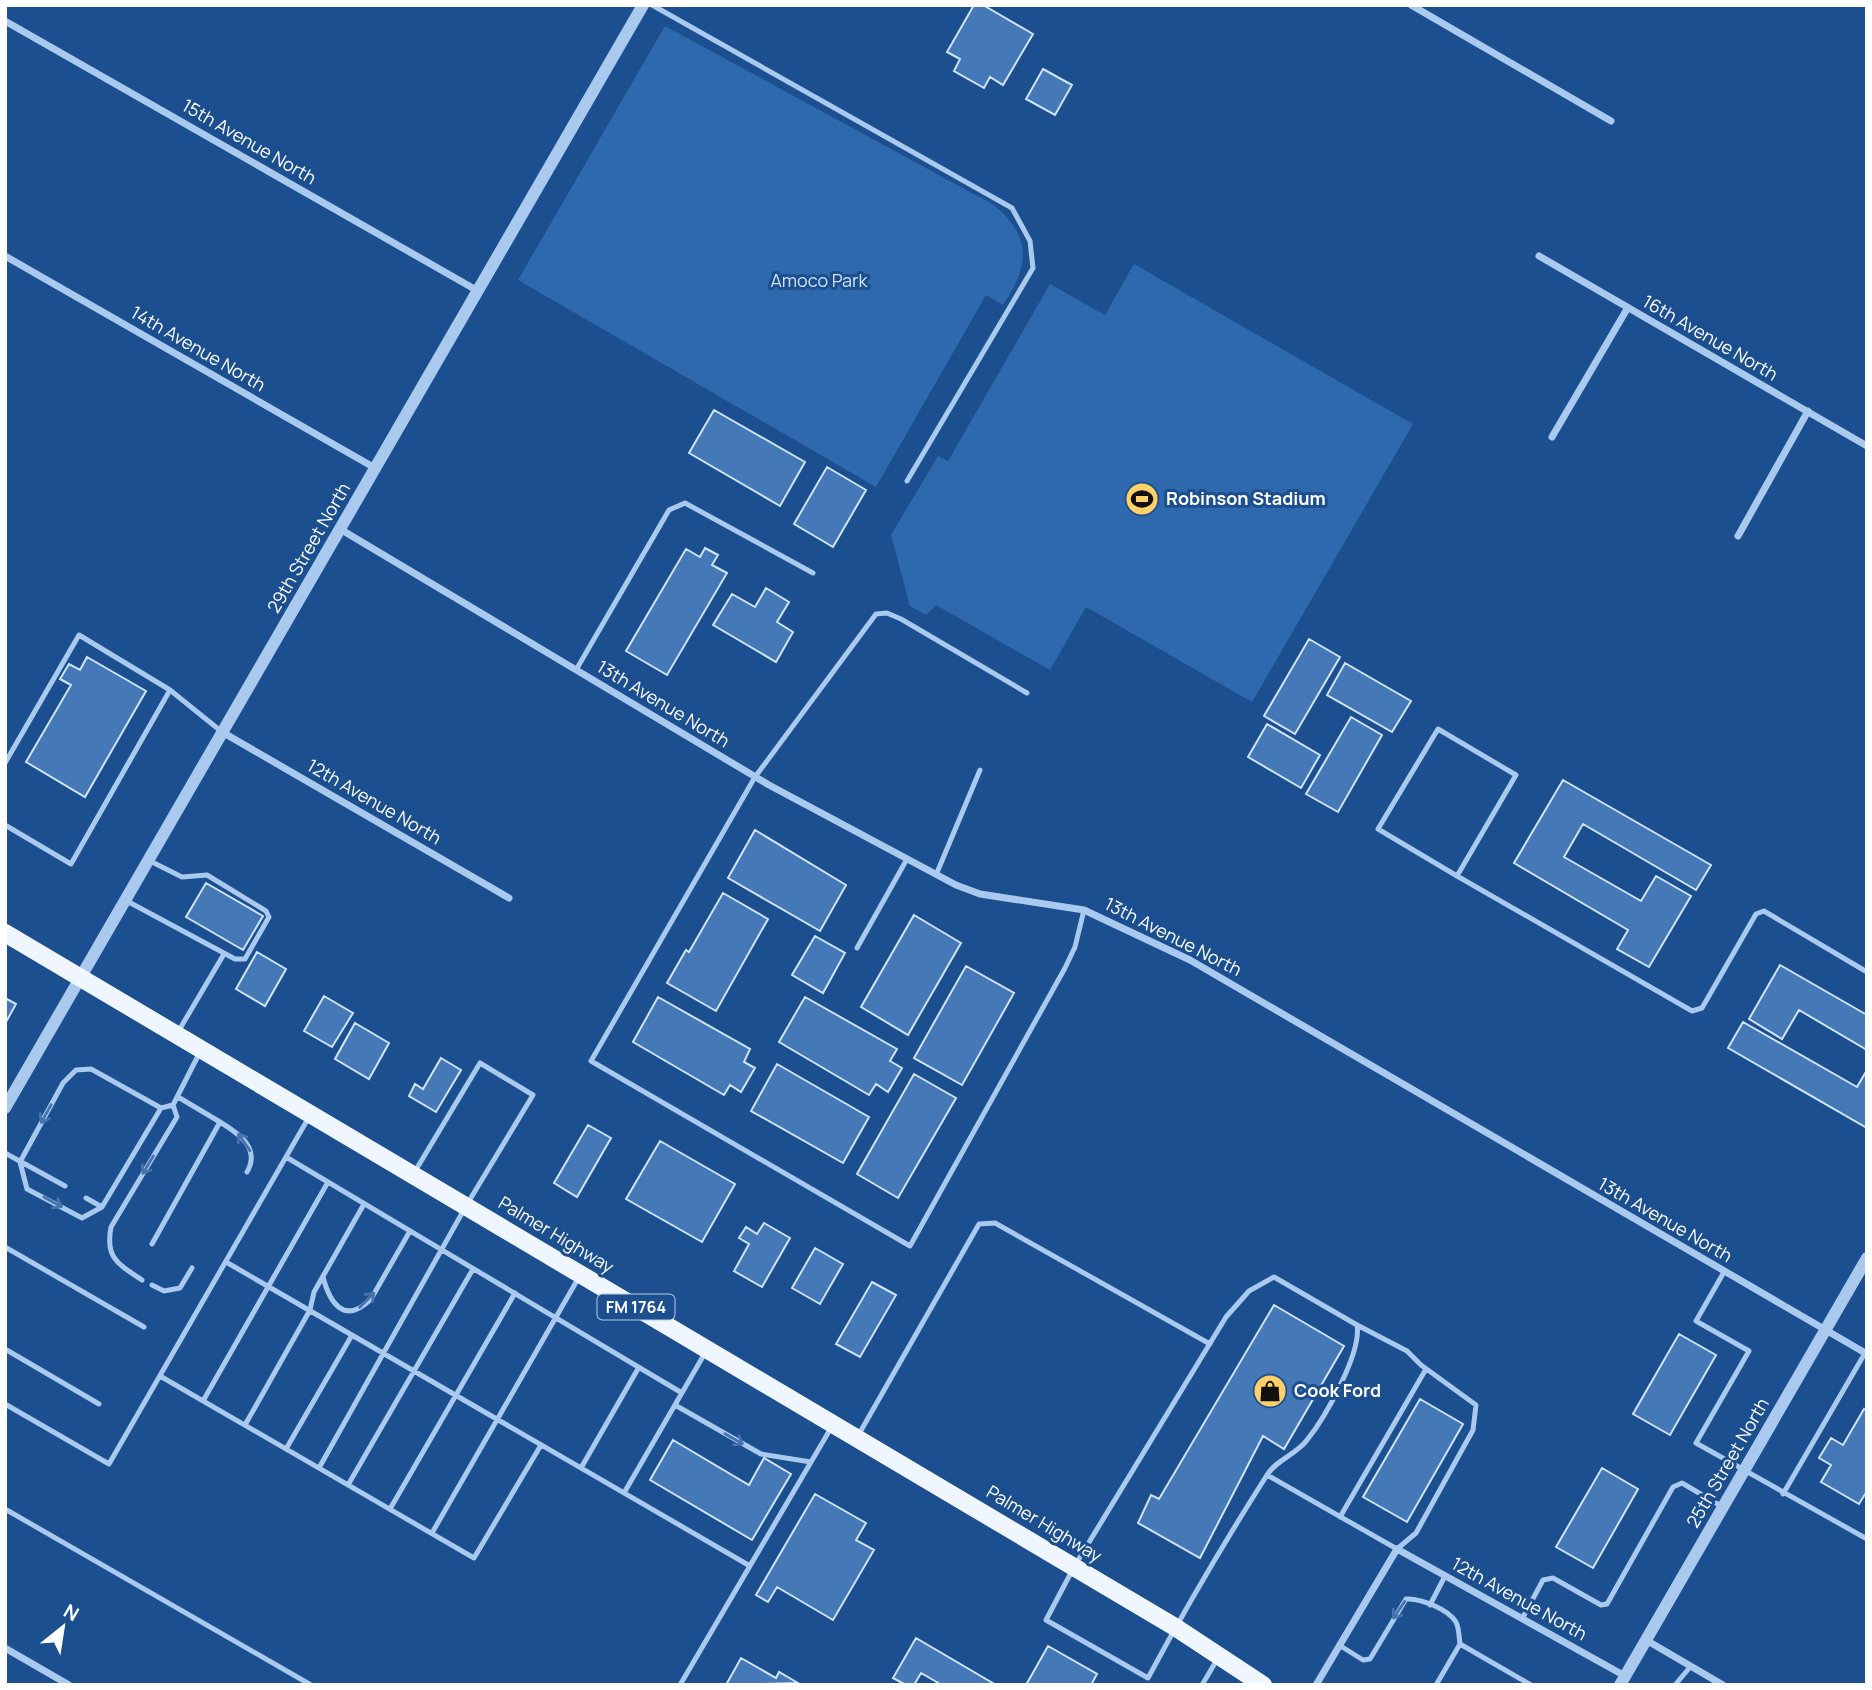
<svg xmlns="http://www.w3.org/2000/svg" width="1872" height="1690" font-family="Manrope,sans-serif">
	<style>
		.green { fill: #2e69ad }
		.building { fill: #4478b7; stroke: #cfe3fa; stroke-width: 2 }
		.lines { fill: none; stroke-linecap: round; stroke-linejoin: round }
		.service { stroke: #a9c9ee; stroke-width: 5 }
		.minor { stroke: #a9c9ee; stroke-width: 7 }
		.tertiary { stroke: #a9c9ee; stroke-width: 12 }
		.primary { stroke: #f0f6ff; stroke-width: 18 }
		.oneway { stroke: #4674ac }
		.labels { text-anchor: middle; stroke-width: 6; stroke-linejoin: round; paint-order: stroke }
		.shield { fill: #1b4f8f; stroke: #bbcadd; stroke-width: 2 }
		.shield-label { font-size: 16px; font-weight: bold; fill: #fff }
		.street-label { font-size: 18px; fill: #fff; stroke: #1b4f8f }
		.park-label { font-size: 18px; fill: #cfe3fa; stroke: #1b4f8f }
		.poi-label { font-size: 18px; font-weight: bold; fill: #fff; stroke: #1b4f8f; text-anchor: start }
	</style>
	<rect width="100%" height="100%" fill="#1b4f8f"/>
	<path class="green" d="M665,26L994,205C1032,237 1030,265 1003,305L986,295L876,487L518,280Z
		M1134,264L1413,424L1252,702L1086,607L1050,670L936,605L926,615L910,606L891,535L938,456L948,461L1050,284L1105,315Z"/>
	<path class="building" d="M974,5H983L1033,34L1003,85L990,77L984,88L954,71L960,59L947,52Z
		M1043,69L1072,85L1055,115L1026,99Z
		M714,410L805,462L780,506L689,453Z
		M827,467L866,490L833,547L794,524Z
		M705,548L718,555L712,565L727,573L667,675L626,651L686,549L700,557Z
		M766,588L789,602L777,622L793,632L776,662L713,625L732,594L755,607Z
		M1309,639L1340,657L1295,734L1264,716Z
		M87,657L146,691L85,797L26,762L71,685L60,679L69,664L80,670Z
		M1345,663L1411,701L1392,732L1327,695Z
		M1351,717L1382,735L1338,812L1306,794Z
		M1267,724L1320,755L1301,788L1248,757Z
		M1563,780L1711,865L1696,890L1583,824L1564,857L1641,901L1656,876L1691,896L1649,967L1617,949L1628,930L1514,863Z
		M755,830L846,885L820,931L728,878Z
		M206,883L263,916L243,950L186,917Z
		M723,893L768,919L716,1011L667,983L686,950L689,952Z
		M914,915L961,943L908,1035L861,1007Z
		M815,936L845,953L823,993L792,975Z
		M257,952L286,969L265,1006L236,989Z
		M1780,965L1867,1015V1050L1799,1010L1782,1039L1749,1019Z
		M966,966L1014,993L962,1085L914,1058Z
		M324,996L353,1013L332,1047L304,1031Z
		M658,997L750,1049L744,1062L755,1068L741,1092L730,1085L724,1095L633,1042Z
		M805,997L897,1049L890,1061L902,1068L888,1092L876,1084L869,1095L779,1042Z
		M5,998L16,1004L6,1022H5Z
		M1743,1022L1857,1087L1867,1070V1128L1728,1048Z
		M355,1023L389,1043L369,1079L335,1059Z
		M441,1058L461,1070L436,1112L409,1096L415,1084L423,1089Z
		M777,1064L869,1117L843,1163L751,1111Z
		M914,1074L956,1098L898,1198L857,1174Z
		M588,1125L611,1138L577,1197L554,1183Z
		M660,1141L735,1184L702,1242L626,1199Z
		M764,1223L790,1238L762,1287L734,1271L749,1244L739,1238L746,1227L757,1234Z
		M815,1248L843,1264L820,1304L792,1288Z
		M872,1282L896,1295L860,1357L836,1344Z
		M1274,1305L1344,1346L1284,1449L1263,1436L1200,1558L1138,1523L1151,1495L1159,1499Z
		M1679,1334L1716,1355L1670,1435L1633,1414Z
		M1420,1399L1463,1424L1407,1522L1363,1497Z
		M1864,1409L1867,1411V1491L1859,1504L1821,1482L1831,1465L1819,1458L1831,1438L1843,1445Z
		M673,1440L749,1485L764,1458L791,1474L752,1540L650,1480Z
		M1602,1468L1638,1489L1593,1568L1556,1547Z
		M815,1494L866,1523L856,1540L874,1550L833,1620L777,1587L768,1602L756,1595Z
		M916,1638L996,1685H942L921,1673L914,1685H906L893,1678Z
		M1048,1646L1097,1674L1091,1685H1026Z
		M741,1658L776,1678L779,1672L798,1683L726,1685Z"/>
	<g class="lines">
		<path class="service" d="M652,5L1012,208L1030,241L1033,268L907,481
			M576,670L669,510L685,503L813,573
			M170,690L222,732
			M1027,693L901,619L887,613L876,614L755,777L591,1061L910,1246L1065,968L1075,947L1084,910
			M1438,729L1516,775L1457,876L1378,829Z
			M5,763L79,635L170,690L71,864L5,825
			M936,875L980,770
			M1457,876L1692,1011L1702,1008L1756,914L1764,911L1867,972
			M125,900L235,959H245L269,917L266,911L207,875L182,877L148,860
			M857,948L907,859
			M178,1032L224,954
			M220,1122C238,1133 261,1148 247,1172
			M5,1153L65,1186
			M286,1157L682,1393
			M86,1198L102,1207L161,1108
			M102,1207L82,1218L27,1189L20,1162L63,1083L76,1070L91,1069L161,1108L173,1105L200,1052
			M152,1244L220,1122L178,1097
			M5,1247L144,1327
			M226,1262L750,1566
			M1724,1272L1696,1321L1749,1351L1696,1443L1867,1539
			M323,1277C330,1304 345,1325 371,1299L410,1231
			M1274,1277L1357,1325C1362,1352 1325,1418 1307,1440C1297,1454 1276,1460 1267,1475C1225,1541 1185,1609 1148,1678L1046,1620L1074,1567L1226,1317L1249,1291Z
			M142,1280C118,1264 105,1258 111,1227L177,1117L173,1105
			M152,1285L164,1291L180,1288L192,1268
			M5,1349L99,1404
			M160,1376L474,1558L541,1445
			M203,1401L328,1182
			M5,1404L109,1464L309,1117
			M675,1405L761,1454L811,1462
			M245,1425L310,1310L314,1292L364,1204
			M859,1434L979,1224L995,1223L1210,1344
			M286,1449L352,1335
			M319,1468L466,1206L533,1095L480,1063L414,1173
			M581,1468L639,1367
			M1267,1475L1397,1549L1416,1533L1473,1430L1476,1405L1421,1365L1407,1351L1357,1325
			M348,1485L473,1269
			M624,1493L705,1353
			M1783,1494L1865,1353
			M5,1509L311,1685
			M390,1509L515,1293
			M1340,1517L1426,1369
			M432,1533L579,1277
			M1430,1605L1445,1576
			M1522,1619L1543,1580L1553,1578L1601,1605L1607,1604L1673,1487L1682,1483L1721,1506
			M1339,1645L1363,1660L1370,1659L1406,1599C1420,1598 1448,1609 1456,1622C1459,1628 1459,1637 1460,1644
			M680,1685L831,1428
			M1202,1685L1218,1658
			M1436,1685L1460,1644L1531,1685
			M1675,1685L1691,1666"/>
		<path class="minor" d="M1411,5L1611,121
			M5,21L478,291
			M5,256L375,468
			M1539,256L1867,446
			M1552,437L1627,309
			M340,529L769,785L956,885L980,894L1084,910L1190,960L1867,1354
			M1738,536L1808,411
			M222,732L509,898
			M1646,1640L1723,1685
			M5,1648L69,1685
			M1316,1685L1397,1549L1625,1676"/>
		<path class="tertiary" d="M5,1108L643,5
			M1620,1685L1867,1258"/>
		<path class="primary" d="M5,933L1175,1627L1263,1685"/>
	</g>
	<defs><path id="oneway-shaft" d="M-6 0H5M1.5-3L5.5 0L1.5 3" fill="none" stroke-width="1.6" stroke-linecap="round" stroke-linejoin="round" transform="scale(1.75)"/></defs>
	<g class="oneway">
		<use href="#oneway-shaft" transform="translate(46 1114) rotate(119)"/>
		<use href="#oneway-shaft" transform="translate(244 1142) rotate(-125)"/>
		<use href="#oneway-shaft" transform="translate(148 1165) rotate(121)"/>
		<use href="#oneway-shaft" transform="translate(53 1202) rotate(29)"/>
		<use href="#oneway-shaft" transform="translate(367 1300) rotate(-45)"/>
		<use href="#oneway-shaft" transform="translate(734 1439) rotate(30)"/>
		<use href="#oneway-shaft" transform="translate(1399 1610) rotate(124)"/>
	</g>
	<defs>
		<symbol id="stadium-disc" viewBox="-11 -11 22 22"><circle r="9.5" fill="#ffd166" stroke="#1b4f8f"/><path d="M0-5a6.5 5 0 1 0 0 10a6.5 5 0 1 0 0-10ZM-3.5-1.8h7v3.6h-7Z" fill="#111"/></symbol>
		<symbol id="shop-disc" viewBox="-11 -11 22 22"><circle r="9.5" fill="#ffd166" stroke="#1b4f8f"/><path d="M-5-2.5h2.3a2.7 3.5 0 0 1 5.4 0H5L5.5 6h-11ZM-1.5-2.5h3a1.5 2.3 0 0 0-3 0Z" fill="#111"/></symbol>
	</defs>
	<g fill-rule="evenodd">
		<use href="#stadium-disc" x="1123" y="480" width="38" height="38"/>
		<use href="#shop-disc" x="1251" y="1372" width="38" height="38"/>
	</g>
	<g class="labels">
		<rect class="shield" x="597.5" y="1294.5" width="77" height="25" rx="5"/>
		<g class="shield-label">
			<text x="636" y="1313">FM 1764</text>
		</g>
		<g class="street-label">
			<text transform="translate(249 142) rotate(30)" y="6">15th Avenue North</text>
			<text transform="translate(1710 338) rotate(30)" y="6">16th Avenue North</text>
			<text transform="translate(198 349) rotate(30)" y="6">14th Avenue North</text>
			<text transform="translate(309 548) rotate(-60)" y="6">29th Street North</text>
			<text transform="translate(663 704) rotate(31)" y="6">13th Avenue North</text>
			<text transform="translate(374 802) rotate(30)" y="6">12th Avenue North</text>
			<text transform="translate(1173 937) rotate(27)" y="6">13th Avenue North</text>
			<text transform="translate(1665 1220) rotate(30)" y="6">13th Avenue North</text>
			<text transform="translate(556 1235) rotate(31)" y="6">Palmer Highway</text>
			<text transform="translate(1728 1463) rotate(-60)" y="6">25th Street North</text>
			<text transform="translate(1044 1524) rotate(31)" y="6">Palmer Highway</text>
			<text transform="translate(1519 1599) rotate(29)" y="6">12th Avenue North</text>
		</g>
		<g class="park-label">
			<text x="819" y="287">Amoco Park</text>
		</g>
		<g class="poi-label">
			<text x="1166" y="505">Robinson Stadium</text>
			<text x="1294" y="1397">Cook Ford</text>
		</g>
	</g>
	<rect width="1872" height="1690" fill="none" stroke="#ffffff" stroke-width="14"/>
	<g transform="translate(63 1627) rotate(30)" stroke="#1b4f8f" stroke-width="5" paint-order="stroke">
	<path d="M0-5L12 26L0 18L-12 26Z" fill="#ffffff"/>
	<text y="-10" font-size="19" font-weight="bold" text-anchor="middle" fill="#ffffff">N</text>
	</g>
</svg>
